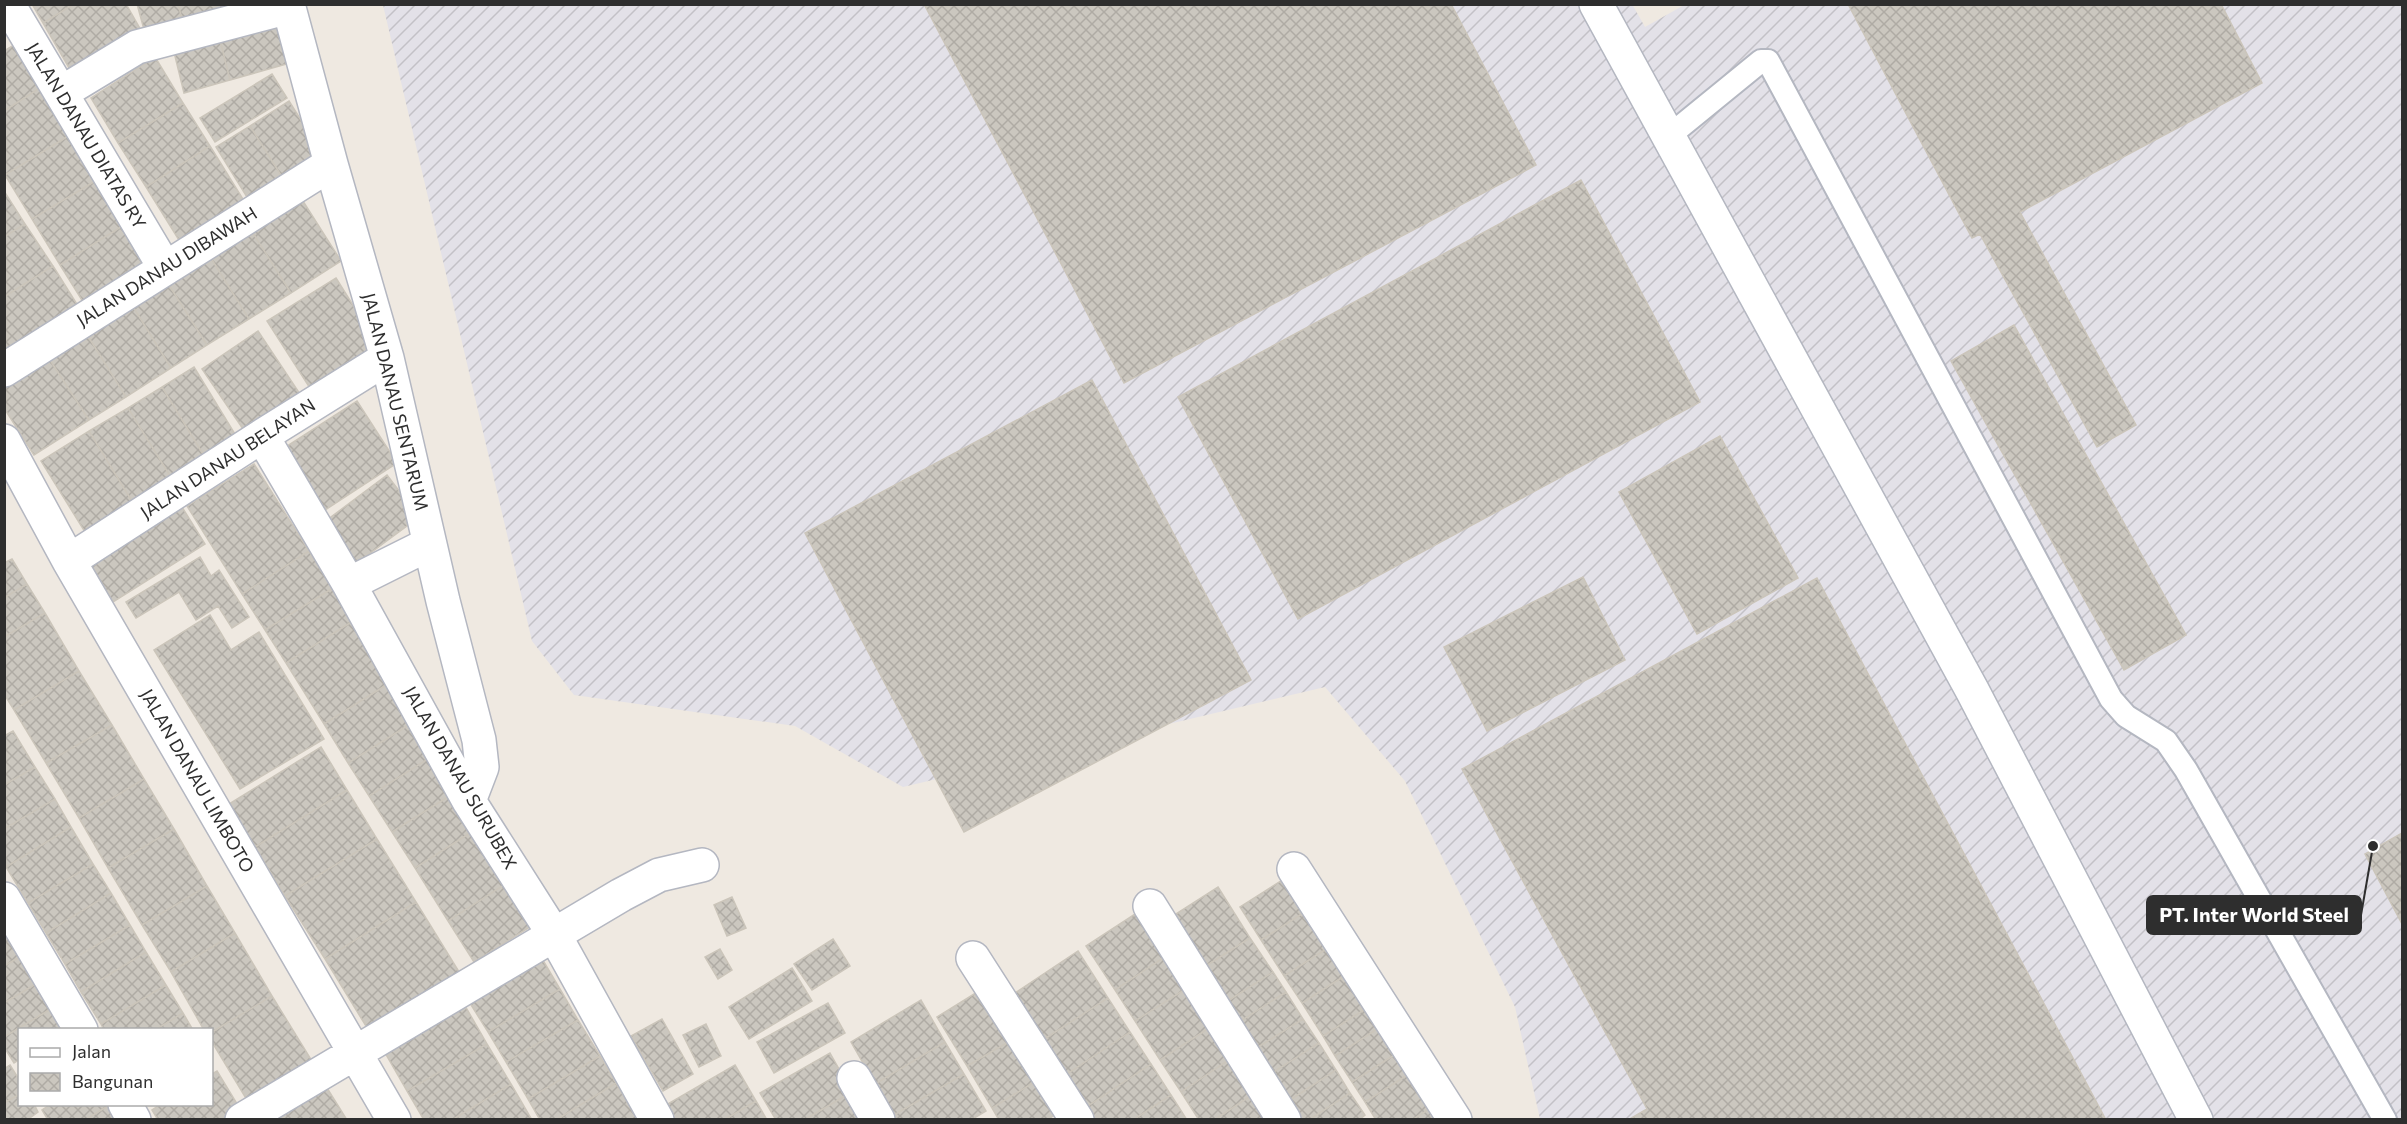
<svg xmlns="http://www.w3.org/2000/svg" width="2407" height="1124" font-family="Commissioner,sans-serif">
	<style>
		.industrial { fill: url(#industrial-furrows) }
		.building { fill: url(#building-cross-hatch); stroke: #cbc5ba; stroke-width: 1.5 }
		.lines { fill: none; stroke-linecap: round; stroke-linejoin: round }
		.lane-casing { stroke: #b4b7c1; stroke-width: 26 }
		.street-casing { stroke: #b4b7c1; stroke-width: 36 }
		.lane { stroke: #fff; stroke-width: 22 }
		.street { stroke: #fff; stroke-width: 33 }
		.labels { text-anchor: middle; stroke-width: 4.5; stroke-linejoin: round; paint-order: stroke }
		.street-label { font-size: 18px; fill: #2e2e2e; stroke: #fff }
		.leader { fill: none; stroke: #2e2e2e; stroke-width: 2 }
		.callout-dot { fill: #2e2e2e; stroke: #fff; stroke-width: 2 }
		.callout { fill: #2e2e2e; stroke: #2e2e2e; stroke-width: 2 }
		.callout-label { font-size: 20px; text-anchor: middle; font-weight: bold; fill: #fff }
	</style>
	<defs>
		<pattern id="industrial-furrows" width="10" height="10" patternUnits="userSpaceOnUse" patternTransform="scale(1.5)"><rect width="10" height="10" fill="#e3e1e8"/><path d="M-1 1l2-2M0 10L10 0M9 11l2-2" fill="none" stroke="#c3c1c7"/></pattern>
		<pattern id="building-cross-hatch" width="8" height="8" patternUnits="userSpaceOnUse" patternTransform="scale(1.5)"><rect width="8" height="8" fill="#cbc7bf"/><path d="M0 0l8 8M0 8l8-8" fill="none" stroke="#afaba4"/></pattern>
	</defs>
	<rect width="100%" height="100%" fill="#efe9e1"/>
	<path class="industrial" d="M1632,4L1645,27L1686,4L2402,5V1119H1540L1515,1007L1405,781L1325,687L903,787L795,726L574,695L532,641L383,5Z"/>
	<path class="building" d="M32,4H74L43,23Z
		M74,4H126L142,32L72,73L43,23Z
		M137,4H178L183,23L145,33Z
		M178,4H222L223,11L183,23Z
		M924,4H1451L1536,165L1124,383Z
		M1848,4H2221L2262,83L2020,212L2136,425L2097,447L1980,234L1972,238Z
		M280,24L290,63L230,80L220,40Z
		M220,40L230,80L184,93L174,52Z
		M14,45L40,88L4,111V51Z
		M155,57L183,103L118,143L91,98Z
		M272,74L287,98L215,142L200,118Z
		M40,88L70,135L5,175L4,111Z
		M289,101L323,155L284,180L250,126Z
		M183,103L210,146L146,187L118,143Z
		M250,126L284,180L250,202L216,147Z
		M70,135L97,180L32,219L5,175Z
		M210,146L246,204L182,245L146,187Z
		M97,180L124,225L60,265L32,219Z
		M1581,180L1700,402L1298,619L1178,397Z
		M4,191L25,224L4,237Z
		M301,198L341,261L291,293L251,230Z
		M25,224L53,266L4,297V237Z
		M124,225L149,266L85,305L60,265Z
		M251,230L291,293L249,319L209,255Z
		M209,255L249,319L207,345L167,282Z
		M53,266L80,309L4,357V297Z
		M336,278L383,353L315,396L267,321Z
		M167,282L207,345L171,368L132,305Z
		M132,305L171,368L126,397L86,333Z
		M2014,325L2186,635L2124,670L1951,361Z
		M258,331L300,394L245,432L202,369Z
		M86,333L126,397L89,420L48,357Z
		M48,357L89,420L34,455L4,408V385Z
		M194,367L238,439L206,459L162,387Z
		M1092,380L1251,680L964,832L805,533Z
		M162,387L206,459L172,479L128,408Z
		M357,401L397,463L322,512L281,450Z
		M128,408L172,479L133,503L89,431Z
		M89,431L133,503L85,532L41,461Z
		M1720,436L1798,578L1697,634L1619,492Z
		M254,464L309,551L242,594L187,506Z
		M387,475L419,517L350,568L319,526Z
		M182,507L205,544L113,602L90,564Z
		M309,551L333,588L265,630L242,594Z
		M200,557L211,576L219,570L249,617L232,628L218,606L196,620L179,592L136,618L126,602Z
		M12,559L27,584L4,598V563Z
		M1583,577L1625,660L1487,731L1444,647Z
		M1817,578L2106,1120H1628L1647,1109L1462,769Z
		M27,584L45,613L4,637V598Z
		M333,588L353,621L286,663L265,630Z
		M45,613L79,671L14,710L4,694V637Z
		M210,615L231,650L259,632L324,739L240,789L154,650Z
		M353,621L391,682L324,724L286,663Z
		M79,671L112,725L46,763L14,710Z
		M391,682L415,721L348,763L324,724Z
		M415,721L436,754L369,796L348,763Z
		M112,725L144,779L79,818L46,763Z
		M13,731L35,767L4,785V736Z
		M321,747L347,790L255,847L229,804Z
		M436,754L459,790L392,832L369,796Z
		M35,767L55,799L4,829V785Z
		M144,779L174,829L108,868L79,818Z
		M347,790L377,839L285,896L255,847Z
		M459,790L481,826L415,868L392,832Z
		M55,799L71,827L6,867L4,829Z
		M481,826L515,878L448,921L415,868Z
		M71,827L93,864L28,903L6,867Z
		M174,829L207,886L142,925L108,868Z
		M2402,833V924L2365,854Z
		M377,839L416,902L325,959L285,896Z
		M93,864L111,893L46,933L28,903Z
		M1287,877L1308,910L1261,940L1240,907Z
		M515,878L541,920L474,962L448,921Z
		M207,886L235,933L171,972L142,925Z
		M1218,887L1250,938L1198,971L1165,921Z
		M111,893L130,925L65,964L46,933Z
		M732,897L746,928L727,936L714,905Z
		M416,902L461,975L369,1031L325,959Z
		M1308,910L1331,946L1284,976L1261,940Z
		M1135,914L1163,958L1115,990L1086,946Z
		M130,925L146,952L81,992L65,964Z
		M4,930L23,955L4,966Z
		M235,933L272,996L212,1032V1030H204L171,972Z
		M1250,938L1273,972L1220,1006L1198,971Z
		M833,939L850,966L812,990L794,964Z
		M1331,946L1349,973L1302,1003L1284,976Z
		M720,949L732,970L718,979L705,957Z
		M1078,951L1108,998L1035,1045L1006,999Z
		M146,952L166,985L101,1024L81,992Z
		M23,955L39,982L4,1003V966Z
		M541,957L560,989L488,1032L468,1000Z
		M1163,958L1184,990L1135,1021L1115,990Z
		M792,968L812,1001L749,1039L729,1007Z
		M1273,972L1286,992L1233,1026L1220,1006Z
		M1349,973L1370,1006L1323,1036L1302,1003Z
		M39,982L54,1007L4,1037V1003Z
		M166,985L183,1013L155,1030H104L101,1024Z
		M560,989L578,1020L506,1062L488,1032Z
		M982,989L1012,1040L967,1066L937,1017Z
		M1184,990L1209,1028L1160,1060L1135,1021Z
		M1286,992L1303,1019L1250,1052L1233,1026Z
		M272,996L315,1066L250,1105L212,1042V1032Z
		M1108,998L1130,1032L1058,1080L1035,1045Z
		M921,1000L945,1042L875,1084L851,1042Z
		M828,1003L845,1033L774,1073L757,1042Z
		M464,1004L487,1044L407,1091L384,1051Z
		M1370,1006L1382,1026L1335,1056L1323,1036Z
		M54,1007L68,1030H20V1059L14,1063L4,1047V1037Z
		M183,1013L193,1030H155Z
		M662,1019L693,1074L663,1091L631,1036Z
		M1303,1019L1319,1043L1266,1077L1250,1052Z
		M578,1020L600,1056L528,1099L506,1062Z
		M706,1024L721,1056L699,1067L683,1035Z
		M1382,1026L1399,1052L1352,1082L1335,1056Z
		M1209,1028L1230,1059L1181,1092L1160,1060Z
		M1130,1032L1151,1064L1079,1112L1058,1080Z
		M1012,1040L1036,1081L992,1108L967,1066Z
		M945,1042L964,1074L894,1115L875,1084Z
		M1319,1043L1336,1070L1284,1104L1266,1077Z
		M487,1044L511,1084L452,1120H424L407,1091Z
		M1399,1052L1412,1072L1365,1102L1352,1082Z
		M830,1053L852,1092L804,1120H776L760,1093Z
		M600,1056L616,1083L556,1120H540L528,1099Z
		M1230,1059L1252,1095L1214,1120H1199L1181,1092Z
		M1151,1064L1171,1095L1133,1120H1084L1079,1112Z
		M10,1065L20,1081V1094L4,1103V1069Z
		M735,1065L756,1101L724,1120H674L666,1105Z
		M1336,1070L1350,1093L1309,1120H1293L1284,1104Z
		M217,1071L242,1112L230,1120H158L152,1110L161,1104H212V1074Z
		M1412,1072L1434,1106L1412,1120H1376L1365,1102Z
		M964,1074L986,1111L971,1120H897L894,1115Z
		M1036,1081L1056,1114L1047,1120H999L992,1108Z
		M616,1083L637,1119L556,1120Z
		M511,1084L532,1120H452Z
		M327,1088L347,1120H275Z
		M852,1092L868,1120H804Z
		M1350,1093L1365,1115L1359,1120H1309Z
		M20,1094V1104H34L38,1112L27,1120H4V1103Z
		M1171,1095L1187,1120H1133Z
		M1252,1095L1268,1120H1214Z
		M756,1101L767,1120H724Z
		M51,1104H111L85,1120H48L42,1110Z
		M111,1104L122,1120H85Z
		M1434,1106L1443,1120H1412Z"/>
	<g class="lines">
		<defs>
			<path id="lane" d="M1669,136L1761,61H1768L2111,699L2126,716L2166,741L2186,770L2385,1120"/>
			<path id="street" d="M8,4L165,268
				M288,4L331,164L387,358L443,601L479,740L482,767L469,801
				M1596,4L1972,690L2196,1120
				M61,93L137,47L289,7
				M4,370L331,164
				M262,436L349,584L469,801L555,936L657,1120
				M4,441L69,561L394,1120
				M69,561L262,436L387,358
				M349,584L429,544
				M1294,869L1455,1120
				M4,899L81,1030
				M1150,906L1284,1120
				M973,958L1077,1120
				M854,1078L878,1120
				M125,1104L134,1120
				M242,1120L621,895L659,875L702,865"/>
		</defs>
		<use href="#lane" class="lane-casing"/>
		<use href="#street" class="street-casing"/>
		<use href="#lane" class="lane"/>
		<use href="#street" class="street"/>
	</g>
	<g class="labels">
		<g class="street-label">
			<text transform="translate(86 136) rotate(59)" y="6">JALAN DANAU DIATAS RY</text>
			<text transform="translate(167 267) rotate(-32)" y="6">JALAN DANAU DIBAWAH</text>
			<text transform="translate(395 402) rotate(76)" y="6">JALAN DANAU SENTARUM</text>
			<text transform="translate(228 459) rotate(-33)" y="6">JALAN DANAU BELAYAN</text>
			<text transform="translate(460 778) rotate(60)" y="6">JALAN DANAU SURUBEX</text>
			<text transform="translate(197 781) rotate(60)" y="6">JALAN DANAU LIMBOTO</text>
		</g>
	</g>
	<path class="leader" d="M2373 846L2361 915"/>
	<circle class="callout-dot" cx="2373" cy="846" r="6"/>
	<rect class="callout" x="2147" y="896" width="214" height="38" rx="6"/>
	<g class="callout-label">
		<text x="2254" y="922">PT. Inter World Steel</text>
	</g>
	<rect width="2407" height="1124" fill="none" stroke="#2e2e2e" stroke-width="12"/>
	<rect x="18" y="1028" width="195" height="78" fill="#ffffff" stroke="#ababab" stroke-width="1.5"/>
	<rect x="30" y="1048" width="30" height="9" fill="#ffffff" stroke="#ababab" stroke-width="1.5"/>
	<text x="72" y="1058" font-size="18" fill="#2e2e2e">Jalan</text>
	<rect x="30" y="1073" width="30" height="18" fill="url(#building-cross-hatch)" stroke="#ababab" stroke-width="1.5"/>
	<text x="72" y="1088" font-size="18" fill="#2e2e2e">Bangunan</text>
</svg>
